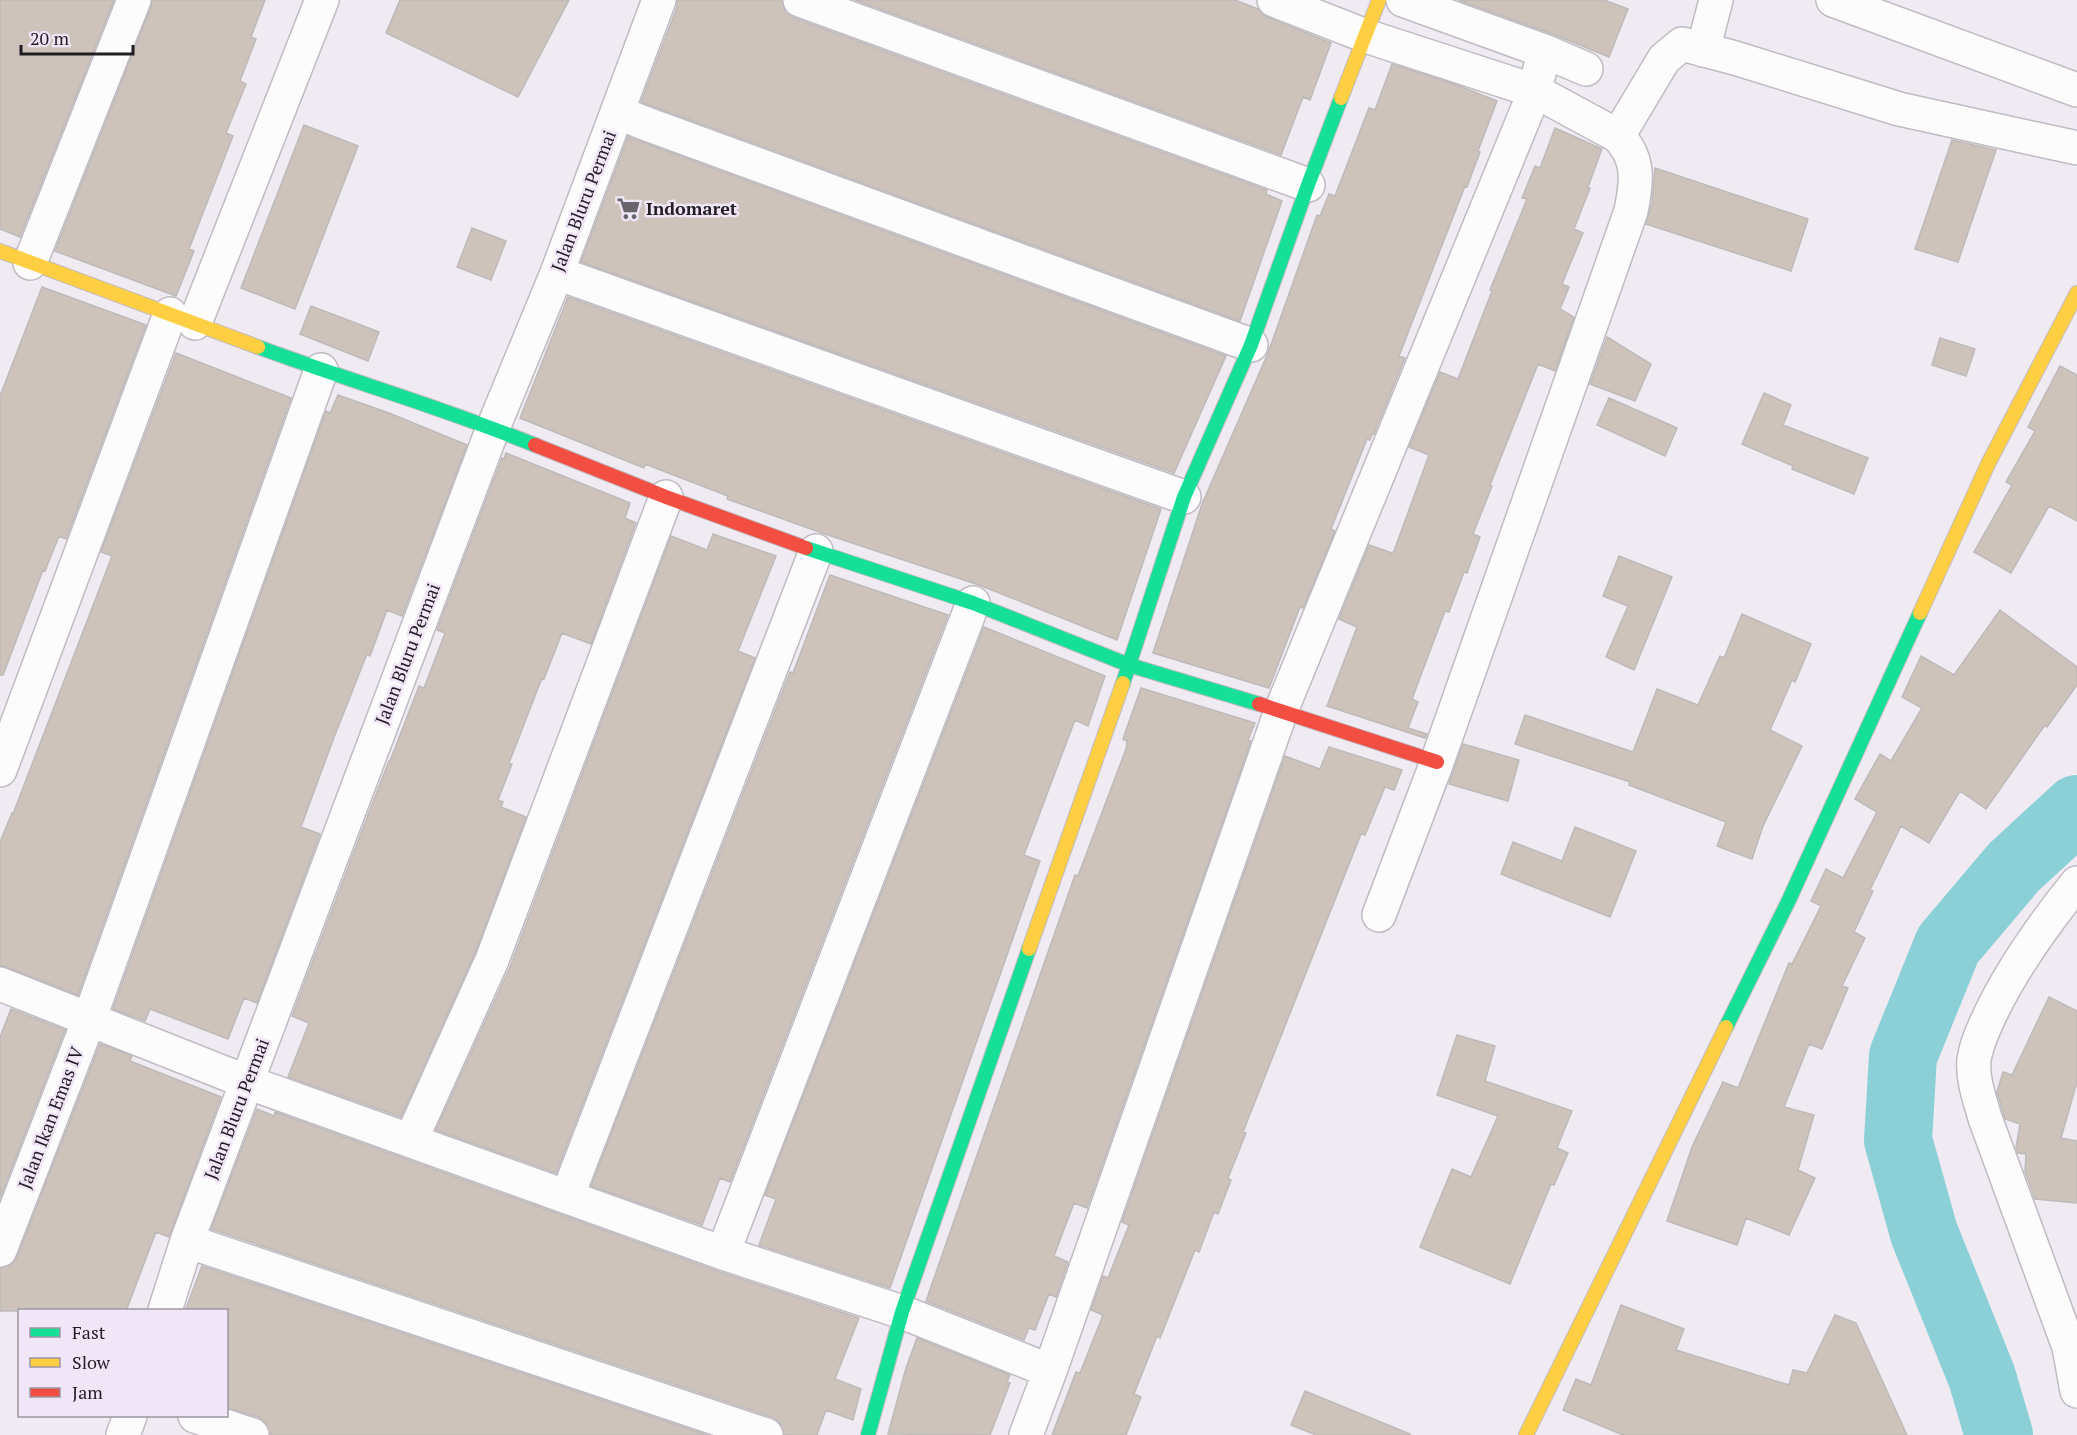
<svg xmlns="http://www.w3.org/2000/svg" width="2077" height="1435" font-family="'PT Serif',serif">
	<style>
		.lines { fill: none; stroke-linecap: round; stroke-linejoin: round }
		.river { stroke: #8ad0d6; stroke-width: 68 }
		.building { fill: #cec3bb; stroke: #bebaba; stroke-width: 1.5 }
		.street-casing { stroke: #c0bbc2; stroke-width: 36 }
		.fast-casing { stroke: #c0bbc2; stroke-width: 16 }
		.slow-casing { stroke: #c0bbc2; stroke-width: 16 }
		.jam-casing { stroke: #c0bbc2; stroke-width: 16 }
		.street { stroke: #fdfcfd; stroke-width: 33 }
		.fast { stroke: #16e098; stroke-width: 14 }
		.slow { stroke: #ffcf43; stroke-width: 14 }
		.jam { stroke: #f24e42; stroke-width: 14 }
		.labels { text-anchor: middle; stroke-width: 5; stroke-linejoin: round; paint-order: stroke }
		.street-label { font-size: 18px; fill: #211d23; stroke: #f1e6f7 }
		.poi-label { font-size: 18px; font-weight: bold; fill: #211d23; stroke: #f1e6f7; text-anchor: start }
	</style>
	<rect width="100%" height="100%" fill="#f0eaf3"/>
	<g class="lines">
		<path class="river" d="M1999,1435L1982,1377L1924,1233L1898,1140L1903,1056L1948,945L2014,867L2077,809"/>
	</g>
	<path class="building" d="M0,0H114L20,237L0,229Z
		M152,0H265L251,37L256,39L240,81L246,84L226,133L233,136L189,249L194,251L176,296L55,251L151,7Z
		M400,0H569L518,97L386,33Z
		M677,0H782L785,12L794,18L1267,190L1266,194L1282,201L1240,321L641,102L677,7Z
		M855,0H1235L1258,9L1267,17L1331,43L1310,100L1303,97L1281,155Z
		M1458,0H1604L1628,9L1609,57L1550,33Z
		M1392,64L1457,85L1497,101L1478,151L1480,152L1467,187L1465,186L1399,356L1405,358L1374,434L1372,433L1370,440L1367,439L1331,529L1335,531L1303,608L1300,607L1269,688L1153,653L1202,504L1268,353L1317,215L1320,216L1329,194L1335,196L1369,108L1375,110Z
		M304,125L358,146L295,309L241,288Z
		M1555,128L1602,149L1588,187L1590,188L1574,229L1583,233L1562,284L1569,287L1560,309L1574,317L1555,371L1538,364L1490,485L1492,486L1473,534L1480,537L1467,573L1464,572L1449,612L1445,611L1412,699L1418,702L1408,728L1427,734L1425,738L1327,706L1357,627L1339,619L1369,545L1392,553L1394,551L1429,455L1409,447L1440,372L1458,379L1492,291L1490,290L1527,199L1522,198L1535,166L1540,168Z
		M628,137L1226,356L1174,473L581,262Z
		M1952,140L1996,150L1958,262L1915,249Z
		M1655,168L1808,219L1791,271L1646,224L1652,203Z
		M472,228L506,241L491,280L457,267Z
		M42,287L146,325L66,539L59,536L45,571L43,570L3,675H0V396Z
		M568,297L1161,509L1117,640L979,585L822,533L727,499L728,496L645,464L644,468L520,418Z
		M311,306L379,332L368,361L300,334Z
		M1607,337L1651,364L1635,401L1590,384Z
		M1940,338L1975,349L1966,376L1932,365Z
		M176,353L291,398L78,995L7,967L0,966V842L12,813L13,814L112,556L101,552Z
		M2060,366L2077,375V521L2049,506L2011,573L1974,552L2012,485L2006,482L2035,431L2028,427Z
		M1764,393L1791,405L1783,425L1868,458L1854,494L1792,469L1793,466L1742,444Z
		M338,395L389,413L467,445L402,616L387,610L370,656L367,654L333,740L301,827L320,834L257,1003L244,998L228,1039L150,1009L145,1021L113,1009L326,411L330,413Z
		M1609,398L1677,428L1665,456L1597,425Z
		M506,453L630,503L625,518L636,523L591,644L562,633L544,679L542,678L509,763L512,764L498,800L503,802L501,807L526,817L475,953L401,1117L288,1077L309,1023L292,1016L374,799L389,761H390L419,686L424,688L445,633L437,630L502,458L504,459Z
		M713,534L776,556L738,651L755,658L556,1173L436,1130L510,967L671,536L707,550Z
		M1619,556L1672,577L1634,670L1606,657L1628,606L1603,596Z
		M830,575L948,615L730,1182L720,1178L702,1225L591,1186L790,672L793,673Z
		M2000,610L2077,667V685L2047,727L2045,725L1986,809L1960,791L1929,843L1901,826L1870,890L1873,891L1854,932L1865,938L1842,986L1848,988L1822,1049L1809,1044L1784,1107L1814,1115L1798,1170L1815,1178L1789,1235L1746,1218L1737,1245L1667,1221L1692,1147L1723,1082L1738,1088L1789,963L1792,964L1821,906L1811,901L1826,869L1843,878L1877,812L1855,799L1880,754L1891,761L1922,708L1902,697L1921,656L1954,675Z
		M1742,614L1811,644L1795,682L1792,680L1770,730L1802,746L1763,826L1752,859L1717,846L1726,822L1629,785L1630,782L1515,744L1525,715L1633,752L1657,689L1698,705L1720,656L1724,658Z
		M984,627L1105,676L1088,726L1075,720L1024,855L1040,861L890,1288L759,1245L776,1199L765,1195Z
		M1141,688L1255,723L1248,740L1251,741L1087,1208L1074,1203L1054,1256L1068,1262L1056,1297L1049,1294L1035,1330L1029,1328L1024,1340L926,1301L1075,875L1078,876L1126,749L1127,741L1123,739Z
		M1463,744L1519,760L1508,801L1449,784Z
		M1329,747L1402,770L1394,790L1385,787L1365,835L1361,834L1243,1132L1246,1133L1228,1178L1231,1180L1218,1214L1214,1212L1199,1252L1195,1250L1160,1338L1157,1336L1134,1394L1141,1397L1126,1435H1052L1076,1372L1080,1373L1103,1315L1091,1310L1103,1276L1108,1278L1129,1225L1122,1222L1285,756L1320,769Z
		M1575,827L1636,851L1610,917L1501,874L1513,842L1562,861Z
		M2049,997L2077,1011V1082L2061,1138L2077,1141V1203L2035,1199L2025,1171L2026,1154L2018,1153L2016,1148L2020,1124L2005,1119L1997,1092L2003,1072L2012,1075Z
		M11,1009L65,1030L0,1198V1037Z
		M1457,1035L1495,1046L1485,1081L1572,1111L1557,1148L1568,1153L1554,1185L1551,1184L1510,1284L1420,1247L1452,1169L1471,1177L1498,1116L1437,1095Z
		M100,1044L132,1056L130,1061L221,1097L169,1237L156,1232L126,1311H0V1268L11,1265L17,1257Z
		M257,1109L274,1116L275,1112L717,1271L859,1318L835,1379L861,1389L853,1420L826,1410L817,1435H784L780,1423L772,1417L211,1229Z
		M202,1266L707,1435H270L266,1423L258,1417L226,1407V1311H185Z
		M1621,1305L1684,1329L1676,1350L1789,1385L1793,1370L1807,1373L1835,1315L1856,1323L1907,1435H1623L1563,1410L1576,1379L1591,1385Z
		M917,1338L1010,1375L1007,1382L1010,1383L990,1435L888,1434L906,1368Z
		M1305,1391L1410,1434L1409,1435H1316L1291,1425Z"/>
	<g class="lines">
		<defs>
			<path id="street" d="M800,0L1308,185
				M1274,0L1366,36L1535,91L1618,136C1640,159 1637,181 1631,211L1437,762L1379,915
				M1403,0L1544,51L1586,69
				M1833,0L2077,90
				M1703,50L1716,0
				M617,112L644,123L1251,345
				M1618,136L1664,59L1682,44L1735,58L1899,109L2077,148
				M30,263L134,0
				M557,273L1184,497
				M195,323L322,0
				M0,770L170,314
				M2077,883C2043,925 2012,968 1989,1017C1983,1030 1976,1045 1974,1060C1972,1079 1980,1100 1985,1118L2069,1347L2077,1391
				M0,984L247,1082L723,1253L902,1312L1050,1371
				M411,1140L492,960L666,497
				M567,1197L816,551
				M187,1241L766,1435
				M0,1250L89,1020L321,370
				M723,1253L973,603
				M165,1310L187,1241L493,428L557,273L659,0
				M195,1416L252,1435
				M123,1435L130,1416
				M1026,1435L1050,1371L1281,711L1535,91L1544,51"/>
			<path id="fast" d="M258,347C350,381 444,408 535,445
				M806,548L973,603L1129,665L1259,704
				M1123,683L1184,497L1251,345L1308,185L1341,98
				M1726,1027L1788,902L1920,613
				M868,1435L902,1312L1029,949"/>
			<path id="slow" d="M1341,98L1379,0
				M0,251L258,347
				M1920,613L1988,464L2077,293
				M1029,949L1123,683
				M1526,1435L1726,1027"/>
			<path id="jam" d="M535,445L666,497L806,548
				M1259,704L1437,762"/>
		</defs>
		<use href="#street" class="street-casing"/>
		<use href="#fast" class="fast-casing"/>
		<use href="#slow" class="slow-casing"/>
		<use href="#jam" class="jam-casing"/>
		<use href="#street" class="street"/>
		<use href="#fast" class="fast"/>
		<use href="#slow" class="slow"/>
		<use href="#jam" class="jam"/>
	</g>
	<defs>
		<symbol id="supermarket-bare" viewBox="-9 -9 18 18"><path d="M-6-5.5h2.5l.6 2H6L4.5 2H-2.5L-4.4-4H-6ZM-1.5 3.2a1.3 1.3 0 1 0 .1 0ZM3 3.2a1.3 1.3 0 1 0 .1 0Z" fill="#69656c" stroke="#f1e6f7" stroke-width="2.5" paint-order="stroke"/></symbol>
	</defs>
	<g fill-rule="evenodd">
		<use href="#supermarket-bare" x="612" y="192" width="33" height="33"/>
	</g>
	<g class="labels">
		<g class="street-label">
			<text transform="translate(584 201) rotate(-69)" y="6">Jalan Bluru Permai</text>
			<text transform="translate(408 654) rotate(-69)" y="6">Jalan Bluru Permai</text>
			<text transform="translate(237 1109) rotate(-69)" y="6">Jalan Bluru Permai</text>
			<text transform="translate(51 1118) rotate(-69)" y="6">Jalan Ikan Emas IV</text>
		</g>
		<g class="poi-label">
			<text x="646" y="215">Indomaret</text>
		</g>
	</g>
	<rect x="18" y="1309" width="210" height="108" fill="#f1e6f7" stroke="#9e96a2" stroke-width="1.5"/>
	<rect x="30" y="1328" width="30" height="9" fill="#16e098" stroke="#9e96a2" stroke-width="1.5"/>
	<text x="72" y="1339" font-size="18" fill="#211d23">Fast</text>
	<rect x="30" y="1358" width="30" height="9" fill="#ffcf43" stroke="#9e96a2" stroke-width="1.5"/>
	<text x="72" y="1369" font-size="18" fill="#211d23">Slow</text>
	<rect x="30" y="1388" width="30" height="9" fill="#f24e42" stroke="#9e96a2" stroke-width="1.5"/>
	<text x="72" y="1399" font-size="18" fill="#211d23">Jam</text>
	<path d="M21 45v9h112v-9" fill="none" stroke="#211d23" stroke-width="3"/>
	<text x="30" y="45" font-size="18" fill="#211d23" stroke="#f1e6f7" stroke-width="4.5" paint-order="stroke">20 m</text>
</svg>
